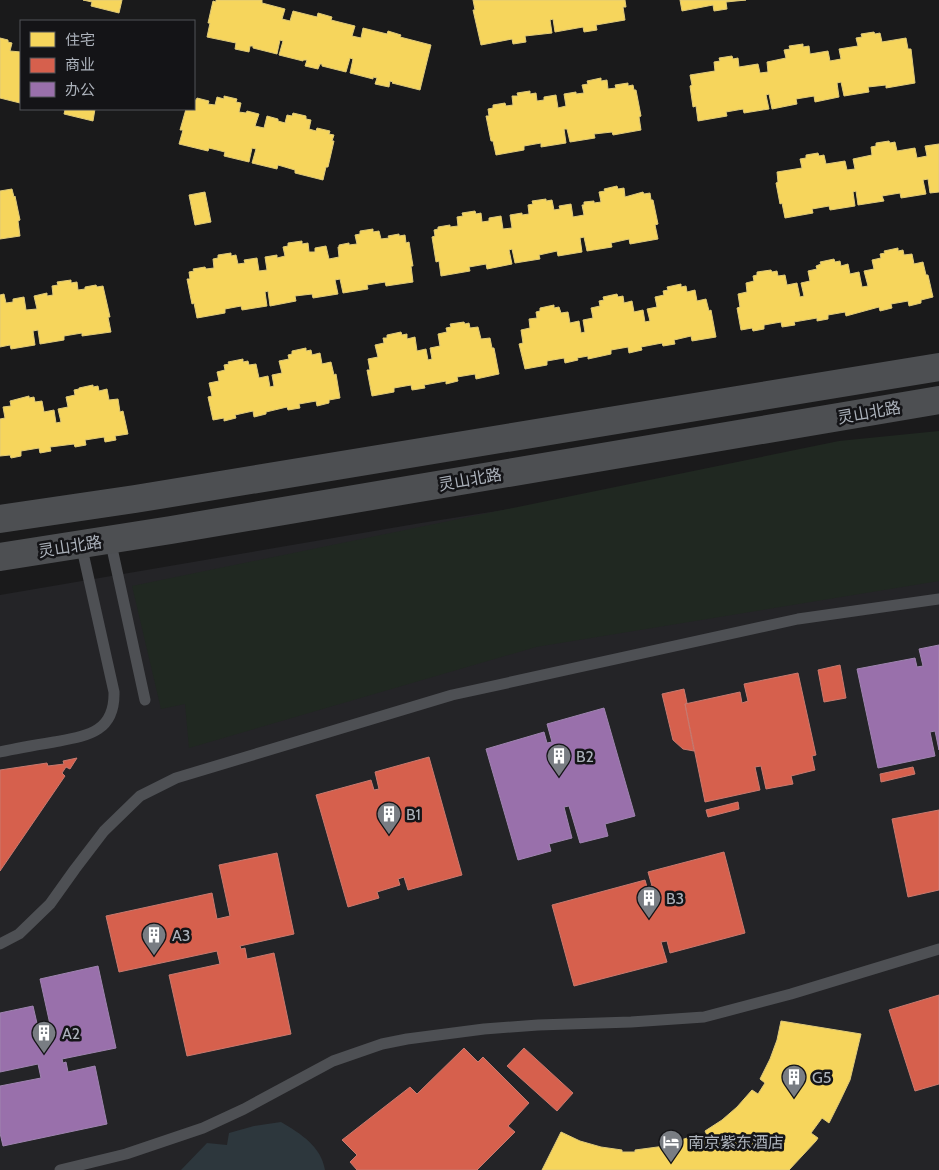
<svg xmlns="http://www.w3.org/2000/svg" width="939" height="1170" font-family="Cabin,'Noto Sans SC',sans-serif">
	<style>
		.built { fill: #242427 }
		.green { fill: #202821 }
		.water { fill: #2d373d }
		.homes { fill: #f6d55c; stroke: #e0ca78 }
		.shops { fill: #d6604d; stroke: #c9796e }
		.offices { fill: #9970ab; stroke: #9f84b0 }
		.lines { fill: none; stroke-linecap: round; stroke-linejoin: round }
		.lane { stroke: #4e5054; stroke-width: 11 }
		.secondary { stroke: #4d4f52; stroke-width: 28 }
		.labels { text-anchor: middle; stroke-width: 5; stroke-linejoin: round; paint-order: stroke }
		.street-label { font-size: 16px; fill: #acb2bb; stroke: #141417 }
		.poi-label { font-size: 16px; fill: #acb2bb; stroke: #141417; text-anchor: start }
	</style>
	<rect width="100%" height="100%" fill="#1a1a1b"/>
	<path class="built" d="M939,441V1170H0V595L421,523Z"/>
	<path class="green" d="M939,431V581L536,647L189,748L185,704L161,709L132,586L839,441Z"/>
	<path class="water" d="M281,1122C301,1134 321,1146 325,1170H181L207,1143L227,1145L229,1133L254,1126Z"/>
	<path class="homes" d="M83,0H122L119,13L91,6L92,2Z
		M216,0H262V3L285,9L282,19L290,21L293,11L317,17L318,13L332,17L331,20L355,26L352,36L361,38L363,28L387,34L388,31L401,35L400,37L431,45L420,90L392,83L393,82L390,81L389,87L375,84L377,78L373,77V79L350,73L353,59L350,58L346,72L322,66V64H320L318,69L305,66L307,60H303V61L279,55L283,41L280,40L277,54L253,48V46H250L249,52L235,49L236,43L207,37L210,23H208L213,1L216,2Z
		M473,0H625L626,7H623L625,20L596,25L597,30L584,32L583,27L555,32L553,19L550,20L552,33L525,36L526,42L513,44L512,39L481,45L473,10H475Z
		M680,0H746L726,2L727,9L714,11L713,5L682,11Z
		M874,32L875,34L880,33L882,42L906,38L908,49H911L915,83L886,88V85L868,87L869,92L844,96L841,82L837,83L839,97L815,102L814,96L796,99L797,104L772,109L769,94L766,95L769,109L744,113L743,109L726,112L727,116L698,121L696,106L693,107L690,86L692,85L690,75L715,71L714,62L720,61L719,58L732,56L733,59L738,58L739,67L758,64L760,73L768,72L767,62L786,58L784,50L790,49L789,46L803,44V47L809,46L810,54L828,51L830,61L841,59L839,49L858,46L856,38L862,37L861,34Z
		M0,38L8,40V42L12,43L10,51L21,52L20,103L0,98Z
		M601,78V81L607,80L608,89L616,88L615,85L628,83V86L633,85L634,90H636L641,116L639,117L641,130L613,135L612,132L594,134L595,138L570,142L567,129H564L566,143L541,147V143L524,146V150L496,155L493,141H491L486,116H489L488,109L493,108V105L505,103L506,106L513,105L512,96H518L517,93L530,91V94L536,93L537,101L544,100V97L556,95L558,108L566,106L564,94L576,92V94L584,93L582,85L588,84L587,81Z
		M224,96L237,99L236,102L241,103L239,112L246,113L247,111L259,114L255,126L264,128L267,116L278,119V121L285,123L287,115L292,116L293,113L306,116V119L311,120L309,129L316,131L317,128L330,131L329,134L334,135L332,141H334L328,167H326L323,180L295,173V170L278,165L277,169L252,163L256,149L252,148L249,162L224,156L225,152L209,148L208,151L179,144L183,130H180L186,109H194V100H196L197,98L209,101L208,104L215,105L217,97L224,99Z
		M61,109H95L93,121L64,114L65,110Z
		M889,141L890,143L895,142L897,151L915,148L917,158L927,156L925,146L939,144V192L930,193L928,179L923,180L926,194L901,198L900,193L882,196L884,201L858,205L856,191L853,192L855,206L830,210L829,206L812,209L813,213L785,218L782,203L780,204L776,183L778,182L777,172L802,168L800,159L806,158V155L818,153L819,156L824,155L826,164L845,161L847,170L855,169L853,159L872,155L871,147L876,146V143Z
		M617,186L618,189L624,188L625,197L643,192L644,194L650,193L651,200H653L658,224L655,225L658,239L630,244L629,239L611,243L612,247L587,251L584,237L580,238L582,252L558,256L557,251L539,255L540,259L515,263L512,249L509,250L512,264L487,269L486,264L469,267L470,271L441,276L439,261L436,262L432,237L435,236L434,230L438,229V227L450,225V227L458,226L457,217L463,216L462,213L475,211L476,214L481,213L482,222L489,221V218L501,216L503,229L512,228L510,215L522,213V215L529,214L528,205L533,204L532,201L546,199V201L552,200L554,210L560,209L559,206L571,204L573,217L584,215L582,205H584V202L594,201V203L601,202L599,192L605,191L604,189Z
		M12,189L14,197L15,196L20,220L18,221L20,236L0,239V191Z
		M205,192L211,222L195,225L189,195Z
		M373,229V232L379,231L381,239L389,238L388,236L399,234V236L405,235L406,243L409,242L413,266H411L413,282L386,286L385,282L367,285L368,289L343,293L340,279L335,280L338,294L313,298L312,294L295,296L296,301L270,306L268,291L265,292L267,306L242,310L241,306L225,309V313L197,318L194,303L192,304L187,279H190L189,272L194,271L193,269L205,267L206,269L214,268L213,259L218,258V255L231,253V256L236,255L238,264L245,263L244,260L257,258L259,271L267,270L265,257L277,255V258L285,256L283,247L288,246V243L302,241V244L308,243L309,252H315V248L326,246L329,259L339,257L338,247H339V245L349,243V245L357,244L355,235L360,234V231Z
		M898,248V251L903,250L904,255L912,254L914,264L923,262L926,275H928L933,297L921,300V303L909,306L908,301L891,304L892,308L880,311L879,307L846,316L845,312L828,315V319L817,321V318L794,322L795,325L782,327L781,322L764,325V329L753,331L752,328L741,330L737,308L740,307L738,294L747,292L746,283L754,281L753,276L757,275V272L771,270L772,272L777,271L778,276L785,275L787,285L797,283L800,297L804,296L801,283L810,281L808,271L817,269L816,266L821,264L820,262L834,259L835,262L840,261L841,266L848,264L850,274L859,272L862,287L868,286L864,271L874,269L872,260L881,258L880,254L885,253L884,251Z
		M71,280V283L77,282L78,290L85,289V287L96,285L97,287L103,286L110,317H108L111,332L82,336V333L64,336V340L40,344L38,330L33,331L35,345L11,349L10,345L0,347V295L4,294L6,303L13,302V299L24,297L26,310L37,309L34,296L47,293V296L53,295L52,286L58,285L57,282Z
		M681,284V287L686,286L687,292L695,290L697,301L706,299L709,311L711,310L716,337L692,341L691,336L674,340L675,344L663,346L662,343L641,347L642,350L629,353L628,347L611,350V354L588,359V356L577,358L578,360L565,363L564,358L547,361V365L525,369L519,344L523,343L521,330L530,328L529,319L537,318L536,312L540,311V308L554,305V308L559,307L561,313L568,312L570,323L579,321L581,333L585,332L583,320L593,318L591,308L600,306L599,301L604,300L603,297L617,294L618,297L623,296L624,303L632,301L634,312L643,310L645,322L650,321L647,309L657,307L655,297L664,295L663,291L668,290L667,287Z
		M464,322L465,324L469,323L470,328L478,327L481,339L490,338L492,348H494L499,374L476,379L475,374L457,377L458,381L446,384V381L424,385L425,388L412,390L411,385L394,388V392L372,396L367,370H370L368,359L378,357L375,345L384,343L383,338H387V335L401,332L402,335L407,334V339L415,337L417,351L426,349L428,360L432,359L430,348L440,346L438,334L447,332L446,328L451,327L450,324Z
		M306,348V351L311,350L312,355L320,353L322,364L331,362L334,375L336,374L340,398L329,400V403L317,406L316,401L299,404L300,408L288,410L287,407L266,412V414L254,417L253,411L235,415L236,418L224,421V418L213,420L208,397L212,396L209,383L219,381L217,372L225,370L224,365L229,364L228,362L243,359V362L248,361L249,365L256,364L259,378L268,376L270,387L274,386L272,375L282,373L279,361L289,359L288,355L292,354V351Z
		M93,385V387L98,386L99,391L107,389L109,400L118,399L120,412L123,411L128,434L115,436L116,440L105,442L104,437L85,440L86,445L75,447L74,444L50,447L51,451L40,453L39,448L21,451V456L11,458L10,455L0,456V419L5,418L3,407L11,406L10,401L29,396V398L34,397L35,402L42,401L44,412L54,410L56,423L61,422L58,409L68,407L66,397L75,395L74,390L79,389V388Z
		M781,1021L861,1034L850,1080L840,1101L829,1123L822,1118L811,1133L818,1138L816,1141L789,1170H542L561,1132L580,1141L601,1147L622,1150V1152H635V1150L665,1146L695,1135L698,1142L708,1137L705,1131L722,1120L737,1107L752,1090L758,1094L765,1083L760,1079L770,1059L777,1040Z"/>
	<path class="shops" d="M840,665L846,698L824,702L818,670Z
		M798,673L816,755L812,756L815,770L791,776L793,784L766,789L761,766L755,767L760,790L705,802L685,704L740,692L742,703L748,701L744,684Z
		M684,689L687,703L685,704L694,751L683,749L673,740L662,694Z
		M429,757L462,875L408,890L404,877L398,879L400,885L377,892L379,898L348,907L316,795L371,780L374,790L379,789L375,772Z
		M77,758L70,769L66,767L62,773L65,776L0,871V770L47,763L48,766L64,764L63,761Z
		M913,767L915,774L881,782L880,774Z
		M738,802L739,809L708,817L706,810Z
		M939,810V890L908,897L892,819Z
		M724,852L745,933L670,953L667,941L661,942L667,962L574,986L552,905L645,880L647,887L652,886L648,872Z
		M277,853L294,934L240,946L241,949L245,948L247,959L274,953L291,1034L187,1056L169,975L220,964L217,951L119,972L106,916L212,893L217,919L230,916L219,865Z
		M939,995V1084L915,1091L889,1010Z
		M464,1048L478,1062L483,1057L529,1103L508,1126L515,1132L477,1170H357L350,1162L357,1155L342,1140L410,1087L417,1094Z
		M524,1048L573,1093L557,1111L507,1066Z"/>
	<path class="offices" d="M939,645V750L935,731L930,732L935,756L878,768L857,669L915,658L917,667L923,666L919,649Z
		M604,708L635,816L605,824L608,836L580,843L569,806L564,807L572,838L549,844L551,851L518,860L486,749L544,732L547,743L552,742L547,724Z
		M98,966L116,1048L62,1059L63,1063L66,1062L68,1072L95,1066L107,1124L3,1146L0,1133V1086L41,1078L38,1064L0,1072V1013L33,1006L39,1032L51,1029L40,979Z"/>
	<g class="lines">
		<path class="lane" d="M110,539L145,700
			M0,752C18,748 36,745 54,742C86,736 115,733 114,692L81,544
			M0,944L19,934L50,904L75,869L104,831L140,796L176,778L452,695L798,619L939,599
			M60,1170L126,1154L203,1128L244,1109L333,1061L382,1044L407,1039L484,1029L538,1025L631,1022L704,1017L791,994L939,949"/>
		<path class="secondary" d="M0,519L135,499L939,367
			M0,557L171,530L939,400"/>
	</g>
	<defs>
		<symbol id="building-pin" viewBox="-11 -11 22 30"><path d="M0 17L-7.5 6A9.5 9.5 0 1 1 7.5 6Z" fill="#797d83" stroke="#141417"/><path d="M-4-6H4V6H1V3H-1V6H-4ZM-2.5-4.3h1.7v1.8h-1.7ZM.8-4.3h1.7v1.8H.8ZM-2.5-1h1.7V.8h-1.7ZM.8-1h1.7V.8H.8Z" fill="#fff"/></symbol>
		<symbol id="hotel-pin" viewBox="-11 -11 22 30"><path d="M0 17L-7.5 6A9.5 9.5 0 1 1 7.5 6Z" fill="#797d83" stroke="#141417"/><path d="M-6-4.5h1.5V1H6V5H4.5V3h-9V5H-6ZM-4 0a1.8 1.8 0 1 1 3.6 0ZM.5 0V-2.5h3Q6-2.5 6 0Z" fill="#fff"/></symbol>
	</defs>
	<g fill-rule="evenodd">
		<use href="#building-pin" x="545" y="742" width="28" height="38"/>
		<use href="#building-pin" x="375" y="800" width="28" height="38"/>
		<use href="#building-pin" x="635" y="884" width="28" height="38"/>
		<use href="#building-pin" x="140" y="921" width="28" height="38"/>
		<use href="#building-pin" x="30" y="1019" width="28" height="38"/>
		<use href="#building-pin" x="780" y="1063" width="28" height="38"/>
		<use href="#hotel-pin" x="657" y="1128" width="28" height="38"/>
	</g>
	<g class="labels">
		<g class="street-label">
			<text transform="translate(869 412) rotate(-10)" y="6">灵山北路</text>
			<text transform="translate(470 479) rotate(-10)" y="6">灵山北路</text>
			<text transform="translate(70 546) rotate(-9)" y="6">灵山北路</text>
		</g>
		<g class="poi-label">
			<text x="576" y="762">B2</text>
			<text x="406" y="820">B1</text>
			<text x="666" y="904">B3</text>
			<text x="172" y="941">A3</text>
			<text x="62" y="1039">A2</text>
			<text x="812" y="1083">G5</text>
			<text x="688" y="1148">南京紫东酒店</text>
		</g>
	</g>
	<rect x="20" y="20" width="175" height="90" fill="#141417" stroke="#515359"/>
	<rect x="30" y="32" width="25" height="15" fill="#f6d55c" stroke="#515359"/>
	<text x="65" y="45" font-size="15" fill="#acb2bb">住宅</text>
	<rect x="30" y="58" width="25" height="15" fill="#d6604d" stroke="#515359"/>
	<text x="65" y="70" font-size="15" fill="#acb2bb">商业</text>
	<rect x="30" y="82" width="25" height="15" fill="#9970ab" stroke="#515359"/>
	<text x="65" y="95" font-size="15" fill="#acb2bb">办公</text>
</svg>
